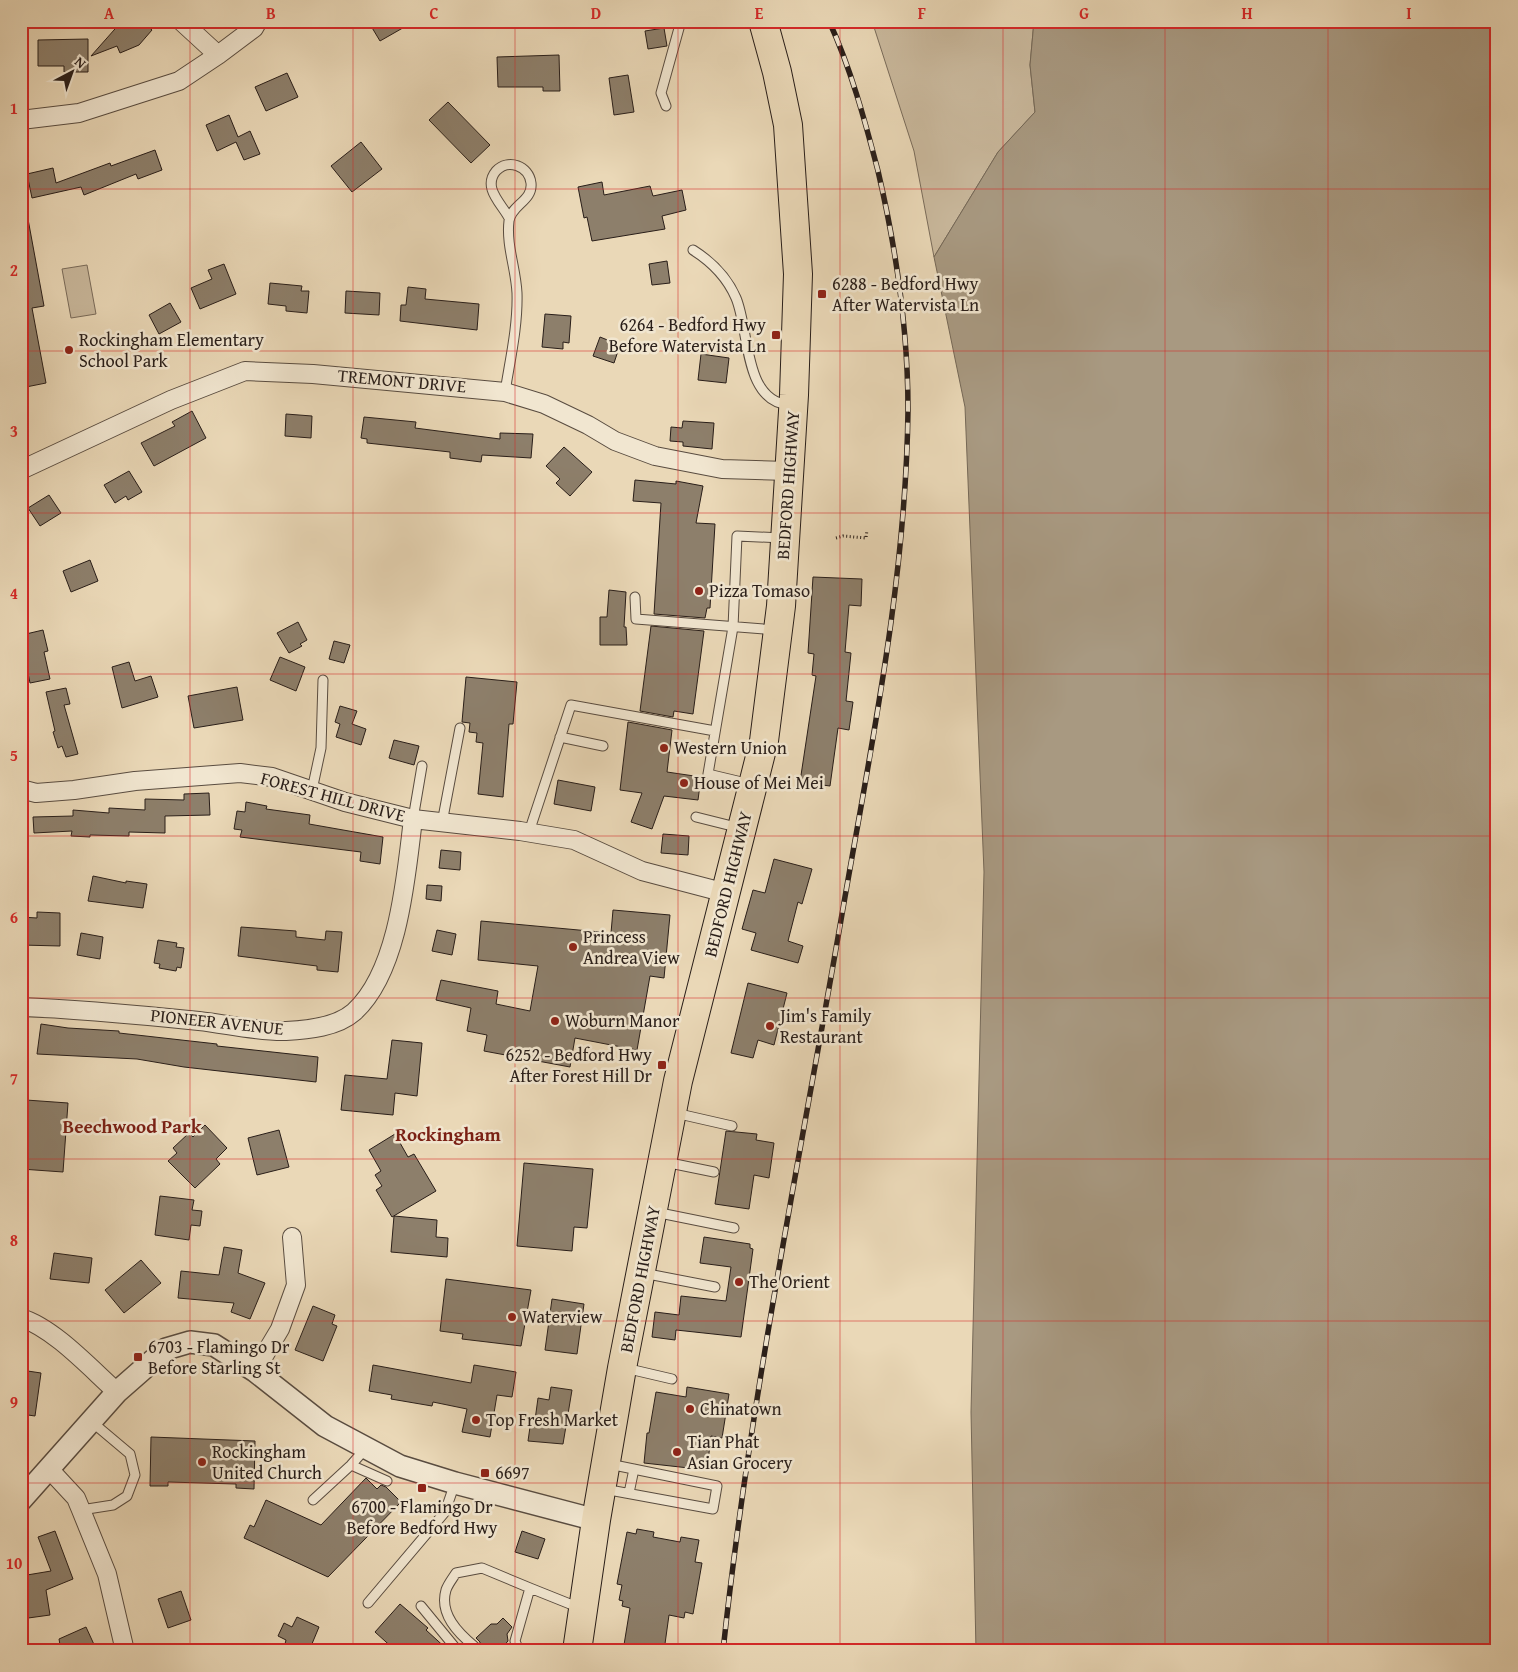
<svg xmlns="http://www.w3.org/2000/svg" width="1518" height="1672" font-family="'Gentium Book Plus',serif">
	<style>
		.green { fill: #c9b89c; stroke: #796b5a }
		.water { fill: #a89981; stroke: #756857 }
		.building { fill: #8d7f6b; stroke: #291e19 }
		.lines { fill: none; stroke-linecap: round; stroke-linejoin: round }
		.service-casing { stroke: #594c40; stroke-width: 11 }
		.minor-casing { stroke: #594c40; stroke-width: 20 }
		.tertiary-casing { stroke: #594c40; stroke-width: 24 }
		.primary-casing { stroke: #291e19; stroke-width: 30 }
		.path { stroke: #291e19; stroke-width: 3; stroke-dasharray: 1 2.5; stroke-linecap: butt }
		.service { stroke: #f1e6d0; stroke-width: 9 }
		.minor { stroke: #f1e6d0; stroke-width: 18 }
		.tertiary { stroke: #f1e6d0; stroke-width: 21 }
		.primary { stroke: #ead8b7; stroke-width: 28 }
		.rail-casing { stroke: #291e19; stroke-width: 5.5 }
		.rail { stroke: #f1e6d0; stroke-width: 4; stroke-dasharray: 11; stroke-linecap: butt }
		.grid { fill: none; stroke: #d62828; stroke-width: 1; stroke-opacity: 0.55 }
		.poi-dot { fill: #8f2418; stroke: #f1e6d0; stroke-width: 2 }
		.labels { text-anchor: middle; stroke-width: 5; stroke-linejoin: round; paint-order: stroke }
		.poi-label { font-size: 18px; fill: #291e19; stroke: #f1e6d0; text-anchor: start }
		.street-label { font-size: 18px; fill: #291e19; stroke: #f1e6d0 }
		.neighbourhood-label { font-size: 19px; font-weight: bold; fill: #7a1f14; stroke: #f1e6d0 }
		.neatline { fill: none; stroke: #d62828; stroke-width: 2 }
		.grid-label { font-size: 16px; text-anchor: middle; font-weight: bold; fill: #d62828 }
	</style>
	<rect width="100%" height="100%" fill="#ead8b7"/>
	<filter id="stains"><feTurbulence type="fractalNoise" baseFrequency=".004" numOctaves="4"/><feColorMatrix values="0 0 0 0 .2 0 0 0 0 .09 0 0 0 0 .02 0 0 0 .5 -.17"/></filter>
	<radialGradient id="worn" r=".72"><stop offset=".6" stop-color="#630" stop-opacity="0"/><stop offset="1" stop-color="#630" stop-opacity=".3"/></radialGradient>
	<path class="green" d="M872,21H1034L1030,65L1035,112L998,152L934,257L914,151Z
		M87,265L96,314L71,318L62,269Z"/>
	<path class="water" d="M1034,21H1497V1651H976L971,1412L984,872L965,407L934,257L998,152L1035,112L1030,65Z"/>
	<path class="building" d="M122,21H142L152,30L139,45L120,53L117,46L91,56Z
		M368,21H415L380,41Z
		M664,28L667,46L648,49L645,31Z
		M88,39V72H64V66H38V40Z
		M559,55L560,91H543V87H498L497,57Z
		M287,73L298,97L266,111L255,87Z
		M628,75L634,112L614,115L609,78Z
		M448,102L490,145L471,163L429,120Z
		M229,115L238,137L250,131L260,154L244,160L236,142L217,151L206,125Z
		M361,142L382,169L352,192L331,166Z
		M155,150L162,170L138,179L136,174L84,195L81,187L32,198L27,174L53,168L56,183L110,163L111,166Z
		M602,182L604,195L650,186L653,196L682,190L686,210L662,216L665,229L592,241L587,217L584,218L578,187Z
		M28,219L44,306L32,308L46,383L21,388V220Z
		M667,261L670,283L652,285L649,264Z
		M224,264L236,294L200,309L191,288L212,279L208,270Z
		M270,283L302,286L301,291H309L307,313L286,311V306L268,304Z
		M408,287L426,289L425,299L479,304L477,330L400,321L401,305H406Z
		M346,291L380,293L379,315L345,313Z
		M170,303L181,322L159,334L149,315Z
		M545,314L571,316L569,343L563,342V349L542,347Z
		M600,337L620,345L614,363L593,356Z
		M701,354L729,358L726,383L698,380Z
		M192,411L206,438L154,466L141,443L175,426L172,422Z
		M286,414L312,416L311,438L285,436Z
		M364,417L416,422L415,428L500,439V433L533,434L531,458L482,455L481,462L450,458V452L367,443V439L361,438Z
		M683,421L714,423L712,449L683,446V442L670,441L671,427L682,428Z
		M564,447L592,472L570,496L556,483L560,479L546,466Z
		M129,471L142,492L128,500L126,496L115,503L104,485Z
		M635,480L676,484V481L703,486L696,523L715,524L710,608H707L705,618L654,614L661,503L633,501Z
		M49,495L61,513L40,526L28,508Z
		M90,560L98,581L71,592L63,571Z
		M813,577L862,579L861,606L849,605L845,652L851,653L846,701L853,702L849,730L838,728L830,786L800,782L816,676L812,675L814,654L808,653Z
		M609,590L626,592L624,627H626L627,645H600V617H607Z
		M298,622L307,640L300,644L302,646L289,653L277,633Z
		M651,626L704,631L693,714L674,711L673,717L640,711Z
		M43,630L48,651L44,652L50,679L30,683L21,638L27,637L26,634Z
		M334,641L350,645L344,663L329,659Z
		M280,657L305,667L296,691L270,680Z
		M129,662L135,681L151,676L158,697L122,708L112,667Z
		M466,677L517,682L513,724H509L503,797L478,794L483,743L476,742L477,733L469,732L470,723L462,722Z
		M237,687L243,720L194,728L188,696Z
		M66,688L70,704L64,705L78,754L66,757L62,746L58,748L53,732L55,731L46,692Z
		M340,706L357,711L352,724L366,729L361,745L336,737L340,724L335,722Z
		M628,722L672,730L667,772L701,777L698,800L664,796L652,829L631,822L642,793L620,790Z
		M394,740L419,746L414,765L389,758Z
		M558,780L595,787L591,811L554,804Z
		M209,793L210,815L165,816V833L129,832V836L90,835V837L71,836L72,831L34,833L33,817L73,816V810L109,813V808L145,810V799L184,800V794Z
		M246,802L267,806L266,809L310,815L309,824L383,837L380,864L360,861L361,852L240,837L242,830L234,829L237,811L245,812Z
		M663,834L689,836L688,855L661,853Z
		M441,850L461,852L460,870L439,868Z
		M774,859L812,869L802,904L798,902L788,941L803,946L798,963L751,950L756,933L742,929L753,890L765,893Z
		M93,876L126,883V881L147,884L143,908L88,901Z
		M427,885L442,886L441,901L426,899Z
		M613,910L670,915L664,978L650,976L637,1050L575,1038L570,1067L484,1051L487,1035L467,1031L471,1008L436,1000L441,980L498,991L496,1004L530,1011L538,966L478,960L481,921L611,933Z
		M37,912L60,913V946L21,945V917L37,918Z
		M241,927L296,931V937L325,940L326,931L342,932L338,972L317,970V966L238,956Z
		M437,930L456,934L452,955L432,951Z
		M81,933L103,937L100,959L77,955Z
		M158,940L177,943L176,947L184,948L181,968L177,967L176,971L159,968L160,964L154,963Z
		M748,983L787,993L774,1045L758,1040L753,1058L731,1053Z
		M41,1024L68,1028L119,1031V1033L217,1044V1046L318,1057L316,1082L184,1067L137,1059L37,1054Z
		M392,1040L422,1043L417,1096L395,1093L393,1115L341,1110L345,1075L387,1079Z
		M26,1100L68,1103L63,1172L21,1169Z
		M205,1125L227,1148L216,1159L220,1164L195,1188L168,1161L177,1153L173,1148L189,1133L193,1137Z
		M279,1130L289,1167L257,1175L248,1138Z
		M726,1131L757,1134L756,1140L774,1143L769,1178L754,1175L749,1209L715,1204Z
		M395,1134L408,1157L414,1154L436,1191L392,1217L376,1190L382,1186L375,1175L381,1171L369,1150Z
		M524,1163L593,1169L587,1228L574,1227L572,1251L517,1246Z
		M160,1196L194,1200L192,1210L202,1211L200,1226L191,1225L189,1240L155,1235Z
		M394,1216L437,1220L436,1237L448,1238L447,1257L391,1252Z
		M704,1237L750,1244V1248L753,1249L741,1337L676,1330L675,1340L652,1337L655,1312L679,1315L681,1296L726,1301L731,1267L700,1263Z
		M224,1247L242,1250L238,1273L265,1283L250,1319L231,1312L234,1303L178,1298L181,1271L219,1275Z
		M54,1253L92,1258L89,1283L50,1279Z
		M141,1260L161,1283L124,1313L105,1290Z
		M446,1279L531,1290L521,1346L462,1339L463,1334L440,1331Z
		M552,1299L584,1304L577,1354L545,1350Z
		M313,1306L335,1315L332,1324L337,1326L323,1361L295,1350Z
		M373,1365L471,1383L474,1365L516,1372L512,1397L497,1395L490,1437L462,1432L467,1409L433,1402L432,1406L391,1399L392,1395L369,1391Z
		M21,1370L41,1373L35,1416L21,1414Z
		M551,1387L572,1390L563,1444L528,1441L531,1420H535L538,1398L549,1400Z
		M687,1387L729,1394L722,1438L711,1436L707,1470L644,1463L647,1433H649L656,1392L686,1397Z
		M151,1437L255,1441L254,1489L236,1488V1484L168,1482V1486H150Z
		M366,1478L377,1489L381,1485L386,1487L401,1502L328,1577L244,1538L250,1525L254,1527L266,1500L321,1525Z
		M637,1529L654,1532L653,1537L680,1542L681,1537L699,1540L695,1562L702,1563L693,1614L685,1612L684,1618L669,1615L664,1651H623L630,1608L622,1606L623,1601L619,1600L622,1585L617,1584L627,1532L636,1534Z
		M55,1531L73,1579L46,1590L50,1615L21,1619V1576L51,1571L38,1537Z
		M522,1531L545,1539L538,1559L515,1552Z
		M181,1591L191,1620L168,1628L158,1599Z
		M400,1604L428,1628L426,1630L449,1651H396L375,1632Z
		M297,1617L319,1627L309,1651H300L285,1644L286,1640L278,1636L284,1623L292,1627Z
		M503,1618L512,1627L507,1634L508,1641L499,1651H480V1642L476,1638L491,1624H497Z
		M86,1627L97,1651H61L59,1639Z"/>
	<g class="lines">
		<defs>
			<path id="service" d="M666,106L661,93L681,21
				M693,250C712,262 727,277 736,298C750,331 743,402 790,405
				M505,392C510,360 518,326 517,293C516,269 506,245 509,221C511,205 533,201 531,183C529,166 508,158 496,171C482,188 502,204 509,218
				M635,597L636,619L776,630
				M560,737L603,746
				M750,784L708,774L733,627L737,536L782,538
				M312,790L321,748L323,680
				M696,817L740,828
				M413,819L422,766
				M442,823L460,728
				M529,832L571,705L715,731
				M675,1113L732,1126
				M665,1162L714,1172
				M655,1212L734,1228
				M643,1273L715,1287
				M625,1368L672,1379
				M351,1465L387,1481
				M604,1489L713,1509L717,1486L609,1464
				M629,1493L634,1469
				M313,1500L351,1465L367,1447
				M81,1510L113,1505L127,1496L135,1475L130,1454L92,1422
				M368,1603L445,1512L455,1483
				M421,1606L458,1651
				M475,1647C458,1633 439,1614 446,1590C448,1584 453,1578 456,1573L482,1568L530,1588
				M519,1651L515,1641L530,1588L580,1608"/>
			<path id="minor" d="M181,21L218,55
				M21,120L79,113L179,81L218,55L254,28L258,21
				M21,470L171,400L245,371L313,374L505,392L544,404L588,425L615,441L655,456L722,469L788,471
				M21,789L36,793L74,790L135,781L240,773L272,777L345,802L413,819L520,831L574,840L642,871L726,893
				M21,1007C81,1009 140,1015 199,1021C226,1024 259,1032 286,1031C308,1030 337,1027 354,1012C399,971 406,876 413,819
				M21,1318C54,1328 91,1369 117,1392
				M255,1371L280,1329L296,1285L292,1237
				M50,1470L76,1498L81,1510L107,1574L125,1651"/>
			<path id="tertiary" d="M21,1500L117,1392L166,1349L190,1342L214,1345L255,1371L325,1426L400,1466L455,1483L596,1520"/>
			<path id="primary" d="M577,1651L596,1520L622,1368L678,1081L764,741L781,606L794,395L798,274L788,125L777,72L763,21"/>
		</defs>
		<use href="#service" class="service-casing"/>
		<use href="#minor" class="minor-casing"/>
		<use href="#tertiary" class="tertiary-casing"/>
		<use href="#primary" class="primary-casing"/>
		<path class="path" d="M836,538L843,536L866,538L867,530"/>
		<use href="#service" class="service"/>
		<use href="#minor" class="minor"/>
		<use href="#tertiary" class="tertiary"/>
		<use href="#primary" class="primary"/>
		<defs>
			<path id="rail" d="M723,1651C749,1406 799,1163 841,920C870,751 906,583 908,410C908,331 896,248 878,171C865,121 851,69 829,21"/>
		</defs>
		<use href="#rail" class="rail-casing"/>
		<use href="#rail" class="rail"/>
	</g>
	<path class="grid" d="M190,21V1651M353,21V1651M515,21V1651M678,21V1651M840,21V1651M1003,21V1651M1165,21V1651M1328,21V1651M21,189H1497M21,351H1497M21,513H1497M21,674H1497M21,836H1497M21,998H1497M21,1159H1497M21,1321H1497M21,1483H1497"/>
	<g class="poi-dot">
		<rect x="817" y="289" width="10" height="10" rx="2.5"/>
		<rect x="771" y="330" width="10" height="10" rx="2.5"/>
		<circle cx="69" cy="350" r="5"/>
		<circle cx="699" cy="591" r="5"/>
		<circle cx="664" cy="748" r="5"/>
		<circle cx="684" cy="783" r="5"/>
		<circle cx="573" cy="947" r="5"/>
		<circle cx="555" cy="1021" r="5"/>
		<circle cx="770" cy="1026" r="5"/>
		<rect x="657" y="1060" width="10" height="10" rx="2.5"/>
		<circle cx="739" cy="1282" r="5"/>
		<circle cx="512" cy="1317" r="5"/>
		<rect x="133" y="1352" width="10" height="10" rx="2.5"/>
		<circle cx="690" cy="1409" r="5"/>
		<circle cx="476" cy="1420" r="5"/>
		<circle cx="677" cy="1452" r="5"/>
		<circle cx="202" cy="1462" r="5"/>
		<rect x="480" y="1468" width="10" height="10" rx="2.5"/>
		<rect x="417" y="1483" width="10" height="10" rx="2.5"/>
	</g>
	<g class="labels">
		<g class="poi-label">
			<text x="832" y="290">6288 - Bedford Hwy<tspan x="832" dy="21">After Watervista Ln</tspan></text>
			<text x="766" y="331" text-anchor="end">6264 - Bedford Hwy<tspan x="766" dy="21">Before Watervista Ln</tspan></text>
			<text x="79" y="346">Rockingham Elementary<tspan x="79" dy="21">School Park</tspan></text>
			<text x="709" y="597">Pizza Tomaso</text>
			<text x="674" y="754">Western Union</text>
			<text x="694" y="789">House of Mei Mei</text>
			<text x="583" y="943">Princess<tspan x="583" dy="21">Andrea View</tspan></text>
			<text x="780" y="1022">Jim's Family<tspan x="780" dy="21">Restaurant</tspan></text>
			<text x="565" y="1027">Woburn Manor</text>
			<text x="652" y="1061" text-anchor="end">6252 - Bedford Hwy<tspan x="652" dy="21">After Forest Hill Dr</tspan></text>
			<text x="749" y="1288">The Orient</text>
			<text x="522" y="1323">Waterview</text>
			<text x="148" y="1353">6703 - Flamingo Dr<tspan x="148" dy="21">Before Starling St</tspan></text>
			<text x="700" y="1415">Chinatown</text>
			<text x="486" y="1426">Top Fresh Market</text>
			<text x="687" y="1448">Tian Phat<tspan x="687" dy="21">Asian Grocery</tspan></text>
			<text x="212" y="1458">Rockingham<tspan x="212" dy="21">United Church</tspan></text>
			<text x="495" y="1479">6697</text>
			<text x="422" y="1513" text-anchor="middle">6700 - Flamingo Dr<tspan x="422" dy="21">Before Bedford Hwy</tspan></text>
		</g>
		<g class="street-label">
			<text transform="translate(402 381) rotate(5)" y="6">TREMONT DRIVE</text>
			<text transform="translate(788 485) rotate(-86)" y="6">BEDFORD HIGHWAY</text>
			<text transform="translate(333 797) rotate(15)" y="6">FOREST HILL DRIVE</text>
			<text transform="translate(728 884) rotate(-76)" y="6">BEDFORD HIGHWAY</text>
			<text transform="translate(217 1022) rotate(6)" y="6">PIONEER AVENUE</text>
			<text transform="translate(640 1279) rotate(-79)" y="6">BEDFORD HIGHWAY</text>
		</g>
		<g class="neighbourhood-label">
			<text x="132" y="1133">Beechwood Park</text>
			<text x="448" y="1141">Rockingham</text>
		</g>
	</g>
	<rect width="1518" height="1672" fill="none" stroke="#ead8b7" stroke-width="55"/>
	<g transform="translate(72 72) rotate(41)" stroke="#f1e6d0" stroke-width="4" paint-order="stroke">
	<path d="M0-4L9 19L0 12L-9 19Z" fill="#291e19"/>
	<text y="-8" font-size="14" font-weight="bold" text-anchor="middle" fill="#291e19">N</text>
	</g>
	<rect x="28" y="28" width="1462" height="1616" class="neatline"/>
	<g class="grid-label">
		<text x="109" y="19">A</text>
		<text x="271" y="19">B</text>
		<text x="434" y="19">C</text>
		<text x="596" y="19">D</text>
		<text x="759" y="19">E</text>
		<text x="922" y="19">F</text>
		<text x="1084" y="19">G</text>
		<text x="1247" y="19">H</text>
		<text x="1409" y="19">I</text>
		<text x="14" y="114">1</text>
		<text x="14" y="276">2</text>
		<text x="14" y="437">3</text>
		<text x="14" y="599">4</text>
		<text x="14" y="761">5</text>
		<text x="14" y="923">6</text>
		<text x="14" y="1084">7</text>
		<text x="14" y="1246">8</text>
		<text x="14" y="1408">9</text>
		<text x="14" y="1569">10</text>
	</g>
	<rect width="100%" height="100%" filter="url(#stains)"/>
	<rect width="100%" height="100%" fill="url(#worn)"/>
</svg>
